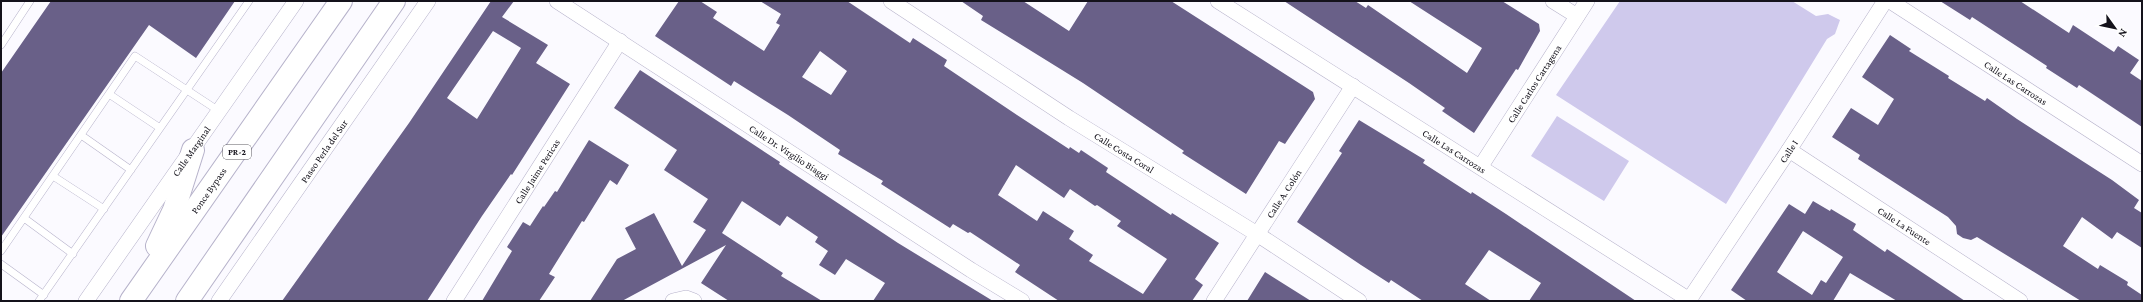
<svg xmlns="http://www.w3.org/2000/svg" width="2143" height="302" font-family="'Crimson Pro',serif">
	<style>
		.pitch { fill: #cfc9ec }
		.building { fill: #696088; fill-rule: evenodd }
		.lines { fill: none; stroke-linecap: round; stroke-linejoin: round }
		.service-casing { stroke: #b7b3cb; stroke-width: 8 }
		.minor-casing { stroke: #b7b3cb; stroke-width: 16 }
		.trunk-casing { stroke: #b7b3cb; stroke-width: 24 }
		.service { stroke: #fff; stroke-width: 7 }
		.minor { stroke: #fff; stroke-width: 15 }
		.trunk { stroke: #fff; stroke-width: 22 }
		.labels { text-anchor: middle; stroke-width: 3; stroke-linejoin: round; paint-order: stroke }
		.shield { fill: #fff; stroke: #5a595f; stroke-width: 1 }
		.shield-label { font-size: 9px; font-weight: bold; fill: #14121b }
		.street-label { font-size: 10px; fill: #14121b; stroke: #fff }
	</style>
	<rect width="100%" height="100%" fill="#fbfaff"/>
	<path class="pitch" d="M1620,1H1792L1816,16L1828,14L1840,20L1835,34L1827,39L1726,204L1556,95Z
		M1557,116L1629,161L1604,201L1531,156Z"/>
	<path class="building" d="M51,1H235L196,58L149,25L1,237V73Z
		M491,1H514L502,17L548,45L536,63L570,84L512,175L511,174L482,216L427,301H282L409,123ZM493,31L521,48L477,119L447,98Z
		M679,1H700L717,12L713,18L764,51L780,25L776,23L781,14L760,1H847L910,43L913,38L947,60L944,66L1017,115L1069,149L1070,147L1079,153L1081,150L1108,168L1106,172L1171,215L1172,213L1219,243L1195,279L1203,285L1192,301H1059L1015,272L1020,265L970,232L968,233L953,224L950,228L881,184L883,181L838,154L840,150L788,115L734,81L731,86L655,36ZM820,51L847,71L831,95L802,77ZM1016,165L1064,198L1070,189L1095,206L1097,205L1121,221L1117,226L1167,259L1143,294L1089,261L1093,255L1069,239L1074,231L1043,211L1037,221L998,195Z
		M961,1H1023L1069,31L1088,1H1171L1313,92L1315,99L1285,144L1279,141L1246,194L1182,153L1184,151L1083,83L981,20L983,16Z
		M1284,1H1355L1366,8L1368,5L1467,73L1482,48L1409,1H1502L1539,24L1540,31L1518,70L1516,69L1474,133L1442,111L1445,108L1409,83Z
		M1940,1H2020L2069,33L2073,25L2114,52L2118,46L2139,60L2130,73L2142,81V127L2079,85L2077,88L2046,68L2047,66L1972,17L1970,20Z
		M1890,35L1911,49L1909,51L1949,76L1948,78L1985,101L1987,98L2017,119L2112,180L2139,200L2134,208L2142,213V248L2117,232L2112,239L2082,217L2063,246L2098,269L2100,265L2128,282L2127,285L2142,295V301H2081L1977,237L1971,240L1963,238L1957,234L1956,226L1948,217L1858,159L1860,155L1832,137L1851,108L1878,125L1894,99L1862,77Z
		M640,70L780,162L779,164L898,243L993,301H873L885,283L846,259L835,275L819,265L828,251L815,242L818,237L787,216L780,226L742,201L722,233L783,273L781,276L822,301H729L701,283L726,245L622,301H590L617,259L636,249L625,228L654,213L682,266L706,230L693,222L708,199L664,170L677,150L614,108Z
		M1359,120L1425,160L1423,163L1471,194L1472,192L1506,214L1636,301H1529L1541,283L1489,250L1465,284L1491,301H1423L1391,280L1389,283L1361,265L1297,222L1342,153L1339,151Z
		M589,140L629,165L617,185L610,180L584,222L582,221L549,274L555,277L539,301H482L512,251L507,247L523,222L530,226L543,206L544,207L555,191L557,192Z
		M1813,201L1830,211L1831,209L1856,224L1853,230L1885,252L1887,249L1965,301H1897L1850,273L1833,301H1747L1731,290L1789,204L1805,214ZM1803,231L1843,257L1826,283L1821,280L1812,295L1777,272Z
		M1265,272L1311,301H1247Z"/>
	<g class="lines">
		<defs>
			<path id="service" d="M1,45L30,1
				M109,94L160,128
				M81,135L131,170
				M53,176L104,209
				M24,218L73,254
				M1,251L135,56L219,111
				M1,264L44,295
				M39,301L249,1"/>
			<g id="minor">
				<path id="s1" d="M557,1L971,270L1022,301"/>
				<path id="s2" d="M891,1L1069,118L1257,234L1359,301"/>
				<path id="s3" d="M1218,1L1691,301"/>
				<path d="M1553,1L1577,16"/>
				<path id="s4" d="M1890,1L2142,164"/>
				<path id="s5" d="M1789,150L2020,301"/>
				<path id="s6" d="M1481,166L1587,1"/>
				<path id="s7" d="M1689,300L1789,150L1885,1"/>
				<path id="s8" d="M86,301L296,1"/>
				<path id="s9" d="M219,301L428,1"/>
				<path id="s10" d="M454,301L620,41"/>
				<path d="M673,301L686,298L694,301"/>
				<path id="s11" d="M1214,301L1353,86"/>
			</g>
			<g id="trunk">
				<path d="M157,246L174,210L193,150"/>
				<path id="s12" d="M131,301L341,1"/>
				<path d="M187,301L394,1"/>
			</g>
		</defs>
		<use href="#service" class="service-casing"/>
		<use href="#minor" class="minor-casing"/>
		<use href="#trunk" class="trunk-casing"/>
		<use href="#service" class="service"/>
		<use href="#minor" class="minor"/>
		<use href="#trunk" class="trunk"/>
	</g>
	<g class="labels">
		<rect class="shield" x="223" y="145" width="28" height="14" rx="3"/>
		<g class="shield-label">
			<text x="237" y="155">PR-2</text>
		</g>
		<g class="street-label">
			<text dy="4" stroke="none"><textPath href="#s6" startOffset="98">Calle Carlos Cartagena</textPath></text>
			<text dy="4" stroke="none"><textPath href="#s4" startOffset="150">Calle Las Carrozas</textPath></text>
			<text dy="4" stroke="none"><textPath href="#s3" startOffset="280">Calle Las Carrozas</textPath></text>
			<text dy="4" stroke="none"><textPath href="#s8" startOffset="183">Calle Marginal</textPath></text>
			<text dy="4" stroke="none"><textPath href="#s9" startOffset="183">Paseo Perla del Sur</textPath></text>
			<text dy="4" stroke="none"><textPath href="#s1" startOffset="277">Calle Dr. Virgilio Biaggi</textPath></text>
			<text dy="4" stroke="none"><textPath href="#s7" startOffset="179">Calle I</textPath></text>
			<text dy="4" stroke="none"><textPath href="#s2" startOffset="278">Calle Costa Coral</textPath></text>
			<text dy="4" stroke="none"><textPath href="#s10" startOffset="154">Calle Jaime Pericas</textPath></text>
			<text dy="4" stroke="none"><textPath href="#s12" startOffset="135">Ponce Bypass</textPath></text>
			<text dy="4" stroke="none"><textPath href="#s11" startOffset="128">Calle A. Colón</textPath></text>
			<text dy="4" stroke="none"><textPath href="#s5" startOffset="138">Calle La Fuente</textPath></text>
		</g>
	</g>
	<rect width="2143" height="302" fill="none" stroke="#14121b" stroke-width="4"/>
	<g transform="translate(2115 28) rotate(123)" stroke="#ffffff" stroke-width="3" paint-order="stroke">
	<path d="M0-3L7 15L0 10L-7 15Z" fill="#14121b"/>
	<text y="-6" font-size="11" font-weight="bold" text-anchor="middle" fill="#14121b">N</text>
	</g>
</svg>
